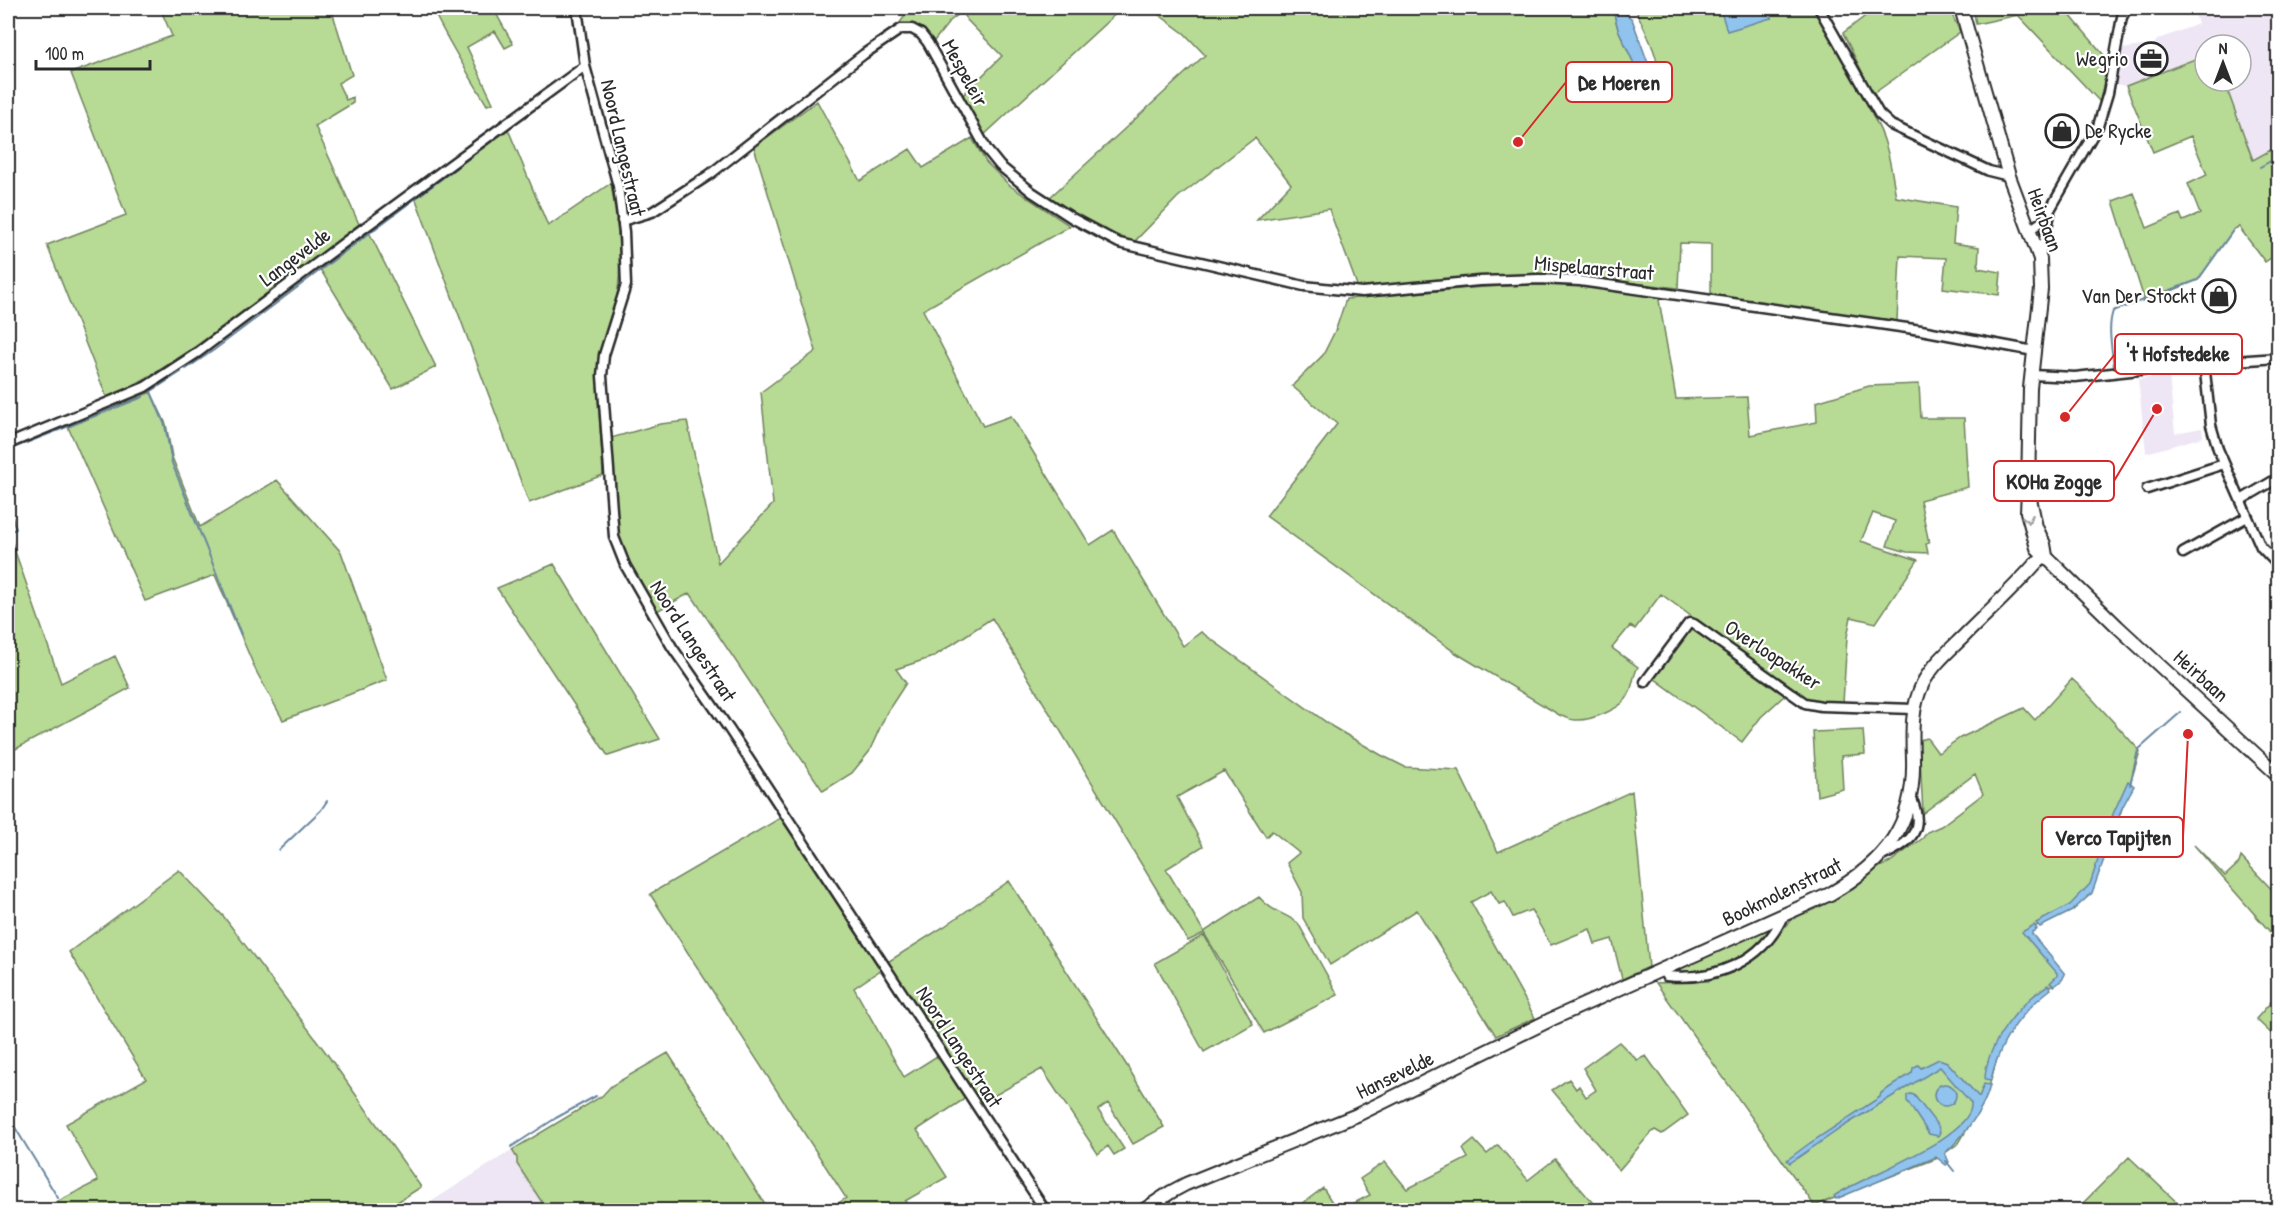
<svg xmlns="http://www.w3.org/2000/svg" width="2286" height="1218" font-family="'Patrick Hand',sans-serif">
	<style>
		.built { fill: #eee6f4 }
		.green { fill: #b7da95; stroke: #718260; stroke-width: 1.5 }
		.water { fill: #90c3ed; stroke: #68869f; stroke-width: 1.5 }
		.lines { fill: none; stroke-linecap: round; stroke-linejoin: round }
		.stream { stroke: #68869f; stroke-width: 2 }
		.street-casing { stroke: #2b2b2b; stroke-width: 13 }
		.secondary-casing { stroke: #2b2b2b; stroke-width: 16 }
		.street { stroke: #fff; stroke-width: 8 }
		.secondary { stroke: #fff; stroke-width: 12 }
		.oneway { stroke: #a0a0a0 }
		.labels { text-anchor: middle; stroke-width: 4.5; stroke-linejoin: round; paint-order: stroke }
		.poi-label { font-size: 21px; fill: #2b2b2b; stroke: #fff; text-anchor: end }
		.street-label { font-size: 21px; fill: #2b2b2b; stroke: #fff }
		.leader { fill: none; stroke: #d62828; stroke-width: 2 }
		.callout-dot { fill: #d62828; stroke: #fff; stroke-width: 2 }
		.callout { fill: #fff; stroke: #d62828; stroke-width: 2 }
		.callout-label { font-size: 22px; text-anchor: middle; font-weight: bold; fill: #2b2b2b }
	</style>
	<rect width="100%" height="100%" fill="#fff"/>
	<filter id="ink" filterUnits="userSpaceOnUse"><feTurbulence type="fractalNoise" baseFrequency=".0167" numOctaves="2"/><feDisplacementMap in="SourceGraphic" scale="12" xChannelSelector="R" yChannelSelector="G"/><feConvolveMatrix kernelMatrix="1 2 1 2 8 2 1 2 1" color-interpolation-filters="sRGB"/></filter>
	<g filter="url(#ink)">
		<path class="built" d="M2199,8H2278V146L2253,161L2224,81H2241V45H2205V55L2126,86L2115,84L2122,49L2154,44L2157,40L2198,24L2194,11Z
			M2169,376L2175,433L2202,428L2203,437L2146,453L2138,379Z
			M512,1150L517,1158V1164L547,1210H438L432,1201Z"/>
		<path class="green" d="M160,8H331L352,75L338,83L346,100L353,97V103L315,126L359,224C318,256 277,288 235,318C194,348 154,377 107,398L47,245L126,215L71,73L172,36Z
			M432,8H493L513,44L505,48L495,31L467,47L493,103L487,105C468,73 448,42 432,8Z
			M905,8H1122L983,136L961,97L1002,56L967,20L963,11L950,21L934,41H930C923,28 913,24 899,24L907,13Z
			M1150,8H1631L1614,14L1618,29L1636,68L1639,90H1657C1665,63 1645,32 1635,8H1722H1720L1771,18L1767,8H1817L1875,113L1872,115C1888,139 1891,168 1896,197L1956,207L1953,243L1979,247L1978,268L2001,272L1999,295L1943,288L1946,258L1900,256L1897,321L1734,299L1711,294V244L1680,243L1678,288L1580,277L1451,280L1358,288L1329,209L1257,220L1291,184L1255,138L1178,197L1134,242L1106,231L1049,198L1205,55L1185,34Z
			M1876,8H1949L1960,32L1873,94L1843,33Z
			M1973,8H2064L2108,60L2100,102L2018,15L1976,24Z
			M2205,55V81H2224L2253,160L2278,146V253L2265,262L2239,227L2234,229L2198,280L2145,302L2113,201L2134,193L2147,228L2180,214L2183,221L2200,214L2188,184L2207,175L2191,136L2153,152L2126,86Z
			M817,101L860,181L910,149L923,168L972,138L986,162L1009,185L1070,226L923,310L983,426L1011,416L1090,545L1113,530L1183,646L1201,632L1333,727L1381,755L1405,767L1458,770L1498,852L1632,791L1649,967L1622,979L1612,939L1595,944L1590,929L1551,945L1531,910L1513,917L1505,902L1499,904L1491,891L1471,902L1535,1018L1496,1036L1417,910L1330,965L1303,918L1302,892L1287,863L1299,853L1272,831L1266,837L1224,771L1177,797L1203,846L1166,869L1204,932L1259,897C1273,913 1283,912 1298,923L1338,995L1264,1033L1204,933L1188,941L992,618L933,657L896,669L906,683L887,712L869,752L852,773L823,791L690,593L655,612L626,559L619,540L611,438L660,424L687,421L718,563L773,504L761,392L816,351L754,147Z
			M508,129L548,226L611,183C616,218 623,255 618,290C613,319 599,347 597,376L603,475L529,503L415,197Z
			M369,232L436,367L393,389L320,269Z
			M1528,285H1574L1658,294L1676,399L1747,397L1750,435L1817,422L1816,402L1869,386L1919,384L1921,418H1964L1968,487L1920,500L1929,543L1926,544L1928,553L1907,552L1887,546L1895,521L1873,513L1861,541L1918,560L1876,623L1851,617L1847,637L1843,703L1812,702L1799,696L1661,594L1635,629L1630,626L1612,648L1638,667C1633,676 1633,685 1629,694C1623,709 1590,721 1575,720C1570,720 1566,717 1561,716L1456,653L1266,516L1337,424L1292,386L1323,355L1336,329L1346,299C1407,295 1467,286 1528,285Z
			M151,392L166,424L172,457L200,527L277,480L341,552L387,680L283,720L256,671L215,575L145,601L68,427Z
			M10,537L61,683L115,656L130,688L8,753V538Z
			M554,564L660,739L608,756L497,588Z
			M1687,629H1692L1785,695L1761,717L1742,742L1651,676Z
			M2072,679L2086,692L2140,751C2132,779 2100,884 2081,901C2071,910 2039,924 2025,932L2062,975L2019,1015L2001,1045L1986,1097L1959,1143L1938,1158L1814,1206L1816,1210H1806L1814,1205L1656,983L1708,981L1732,973L1752,961L1793,918L1871,871L1890,862L1923,838L1927,832L1941,826L1983,794L1975,774L1923,813L1919,740L1927,738L1938,753L1960,738L2024,708L2035,720Z
			M1863,730L1865,754L1841,756L1843,789L1817,796L1813,732Z
			M782,817L882,969L854,988L904,1077L937,1056L966,1098L917,1130L947,1177L905,1201L910,1210H828L846,1198L650,894Z
			M2194,845L2225,876L2239,863L2241,857L2278,896V941Z
			M179,870L224,917L327,1054L421,1187L385,1210H41L98,1181L66,1124L146,1079L69,952Z
			M1009,881L1129,1069L1164,1127L1133,1144L1108,1103L1098,1110L1124,1149L1114,1155L1108,1146L1098,1154L1042,1069L981,1103L886,963L945,926Z
			M1771,927L1772,930C1746,959 1716,973 1678,973L1677,970L1682,967Z
			M1204,935L1253,1024L1204,1052L1155,963Z
			M2278,994V1040L2256,1019Z
			M1619,1042L1637,1060L1646,1056L1688,1115L1662,1134L1655,1130L1649,1135L1619,1170L1552,1090L1569,1079L1576,1089L1579,1086L1586,1097L1596,1090L1583,1068Z
			M668,1053L769,1210H547L517,1164V1158L512,1150L602,1096L611,1086Z
			M1474,1140L1487,1154L1498,1145L1528,1180L1555,1159L1599,1210H1340L1370,1195L1360,1179L1385,1162L1407,1189L1468,1158L1463,1149Z
			M2129,1157L2185,1210H2076Z
			M1323,1188L1337,1210H1292L1295,1209Z"/>
		<path class="water" d="M1720,8H1767L1771,18L1727,31Z
			M1622,11L1632,19L1653,77V90H1639L1636,68L1618,29L1614,14Z
			M2128,781L2134,786L2122,808L2092,893L2072,911L2040,927L2036,923L2070,905L2090,884L2113,814Z
			M2034,925L2037,929L2032,932V934L2065,974L2062,980L2054,986L2050,983L2057,976V973L2022,932Z
			M2048,985L2051,989C2021,1012 1999,1042 1991,1080L1985,1079C1986,1044 2020,1003 2048,985Z
			M1939,1059L1947,1062L1979,1097L1984,1084L1990,1085C1986,1107 1962,1138 1945,1153L1949,1162L1946,1165L1936,1157L1836,1199L1834,1196C1859,1178 1975,1137 1971,1103L1940,1067L1844,1126L1790,1163L1787,1160L1810,1143L1880,1097L1881,1093L1912,1073L1913,1068L1918,1065L1921,1068Z
			M1934 1095a11 11 0 1 1 22 0a11 11 0 1 1-22 0Z
			M1910,1094L1914,1095L1938,1126L1940,1132L1938,1136L1929,1134L1907,1101V1096Z"/>
		<g class="lines">
			<path class="stream" d="M2260,167L2278,157
				M2114,367C2112,348 2107,329 2113,311L2198,280L2234,229
				M186,369L214,350L570,82L576,81
				M150,392L181,372
				M151,392L165,425L172,463L241,634
				M8,450L143,397
				M8,505L16,529L8,532
				M2271,758L2274,760L2278,756
				M2130,785L2138,750L2181,712
				M279,850L321,810L327,801
				M8,1116L58,1198
				M511,1147L556,1118L596,1096
				M1946,1161L1954,1171"/>
			<defs>
				<path id="street" d="M577,8L585,66L618,186L624,232L626,285L604,355L602,376L614,537L625,565L672,647L729,729L1045,1210
					M1819,8L1879,114L1891,125L1989,171L2009,176
					M622,221L652,212L709,175L864,54L901,29H912L921,34L928,43L987,150L1000,166L1032,192L1072,218L1119,243L1304,286L1362,292L1479,281L1539,279L1580,281L1921,330L2034,351
					M2028,227H2034L2044,220L2098,126L2108,93L2122,17L2127,8
					M2040,257L2050,214
					M2204,363L2211,425L2218,449L2261,547L2278,565
					M2032,375L2075,377L2204,363L2278,358
					M8,444L145,387L197,353L349,239L585,66
					M2147,489L2224,464
					M2241,500L2278,478
					M2183,553L2247,517
					M1645,682L1689,623L1694,624L1805,703L1821,706L1914,709
					M1882,856C1911,843 1926,830 1911,797
					M1662,970L1666,976C1714,981 1763,962 1783,916"/>
				<path id="secondary" d="M1961,8L2009,176L2040,259L2041,289L2030,388L2028,489
					M2046,556L2044,544L2036,527L2028,489L2027,512L2037,548L2118,627L2278,775
					M1144,1210L1171,1192L1186,1184L1357,1115L1552,1019L1830,894C1885,862 1915,825 1913,759C1912,732 1911,707 1923,683C1933,664 1950,650 1965,635C1989,611 2014,588 2036,563L2046,556"/>
			</defs>
			<use href="#street" class="street-casing"/>
			<use href="#secondary" class="secondary-casing"/>
			<use href="#street" class="street"/>
			<use href="#secondary" class="secondary"/>
		</g>
		<defs><path id="oneway-chevron" d="M-2-3.5L2.5 0L-2 3.5" fill="none" stroke-width="1.6" stroke-linecap="round" stroke-linejoin="round" transform="scale(1.5)"/></defs>
		<use class="oneway" href="#oneway-chevron" transform="translate(2028 519) rotate(80)"/>
	</g>
	<defs>
		<symbol id="office-ring" viewBox="-11 -11 22 22"><circle r="9.5" fill="#fff" stroke="#2b2b2b" stroke-width="1.5"/><path d="M-6-3h4V-5.5h4V-3h4V5H-6ZM-1-4.5V-3h2v-1.5ZM-6 0V1H6V0Z" fill="#2b2b2b"/></symbol>
		<symbol id="shop-ring" viewBox="-11 -11 22 22"><circle r="9.5" fill="#fff" stroke="#2b2b2b" stroke-width="1.5"/><path d="M-5-2.5h2.3a2.7 3.5 0 0 1 5.4 0H5L5.5 6h-11ZM-1.5-2.5h3a1.5 2.3 0 0 0-3 0Z" fill="#2b2b2b"/></symbol>
	</defs>
	<g fill-rule="evenodd">
		<use href="#office-ring" x="2132" y="40" width="38" height="38"/>
		<use href="#shop-ring" x="2043" y="112" width="38" height="38"/>
		<use href="#shop-ring" x="2200" y="277" width="38" height="38"/>
	</g>
	<g class="labels">
		<g class="poi-label">
			<text x="2128" y="66">Wegrio</text>
			<text x="2085" y="138" text-anchor="start">De Rycke</text>
			<text x="2196" y="303">Van Der Stockt</text>
		</g>
		<g class="street-label">
			<text transform="translate(965 73) rotate(61)" y="7">Mespeleir</text>
			<text transform="translate(623 148) rotate(77)" y="7">Noord Langestraat</text>
			<text transform="translate(2045 220) rotate(70)" y="7">Heirbaan</text>
			<text transform="translate(295 257) rotate(-37)" y="7">Langevelde</text>
			<text transform="translate(1594 268) rotate(5)" y="7">Mispelaarstraat</text>
			<text transform="translate(693 641) rotate(57)" y="7">Noord Langestraat</text>
			<text transform="translate(1773 655) rotate(33)" y="7">Overloopakker</text>
			<text transform="translate(2201 676) rotate(42)" y="7">Heirbaan</text>
			<text transform="translate(1782 892) rotate(-26)" y="7">Bookmolenstraat</text>
			<text transform="translate(959 1047) rotate(57)" y="7">Noord Langestraat</text>
			<text transform="translate(1395 1075) rotate(-26)" y="7">Hansevelde</text>
		</g>
	</g>
	<path class="leader" d="M1518 142L1566 82M2065 417L2115 354M2157 409L2114 481M2188 734L2183 837"/>
	<g class="callout-dot">
		<circle cx="1518" cy="142" r="6"/>
		<circle cx="2065" cy="417" r="6"/>
		<circle cx="2157" cy="409" r="6"/>
		<circle cx="2188" cy="734" r="6"/>
	</g>
	<g class="callout">
		<rect x="1566" y="62" width="106" height="40" rx="6"/>
		<rect x="2115" y="334" width="127" height="40" rx="6"/>
		<rect x="1994" y="461" width="120" height="40" rx="6"/>
		<rect x="2042" y="817" width="141" height="40" rx="6"/>
	</g>
	<g class="callout-label">
		<text x="1619" y="90">De Moeren</text>
		<text x="2178" y="361">'t Hofstedeke</text>
		<text x="2054" y="489">KOHa Zogge</text>
		<text x="2113" y="845">Verco Tapijten</text>
	</g>
	<rect width="2286" height="1218" fill="none" stroke="#fff" stroke-width="30"/>
	<rect x="15" y="15" width="2256" height="1188" fill="none" stroke="#2b2b2b" stroke-width="2" filter="url(#ink)"/>
	<g transform="translate(2223 63)"><circle r="28" fill="#ffffff" stroke="#aaaaaa" stroke-width="1.5"/>
	<path d="M0-4.5L10 22L0 15L-10 22Z" fill="#2b2b2b"/>
	<text y="-9" font-size="16" font-weight="bold" text-anchor="middle" fill="#2b2b2b">N</text>
	</g>
	<path d="M36 60v9h114v-9" fill="none" stroke="#2b2b2b" stroke-width="3"/>
	<text x="45" y="60" font-size="18" fill="#2b2b2b" stroke="#ffffff" stroke-width="4.5" paint-order="stroke">100 m</text>
</svg>
